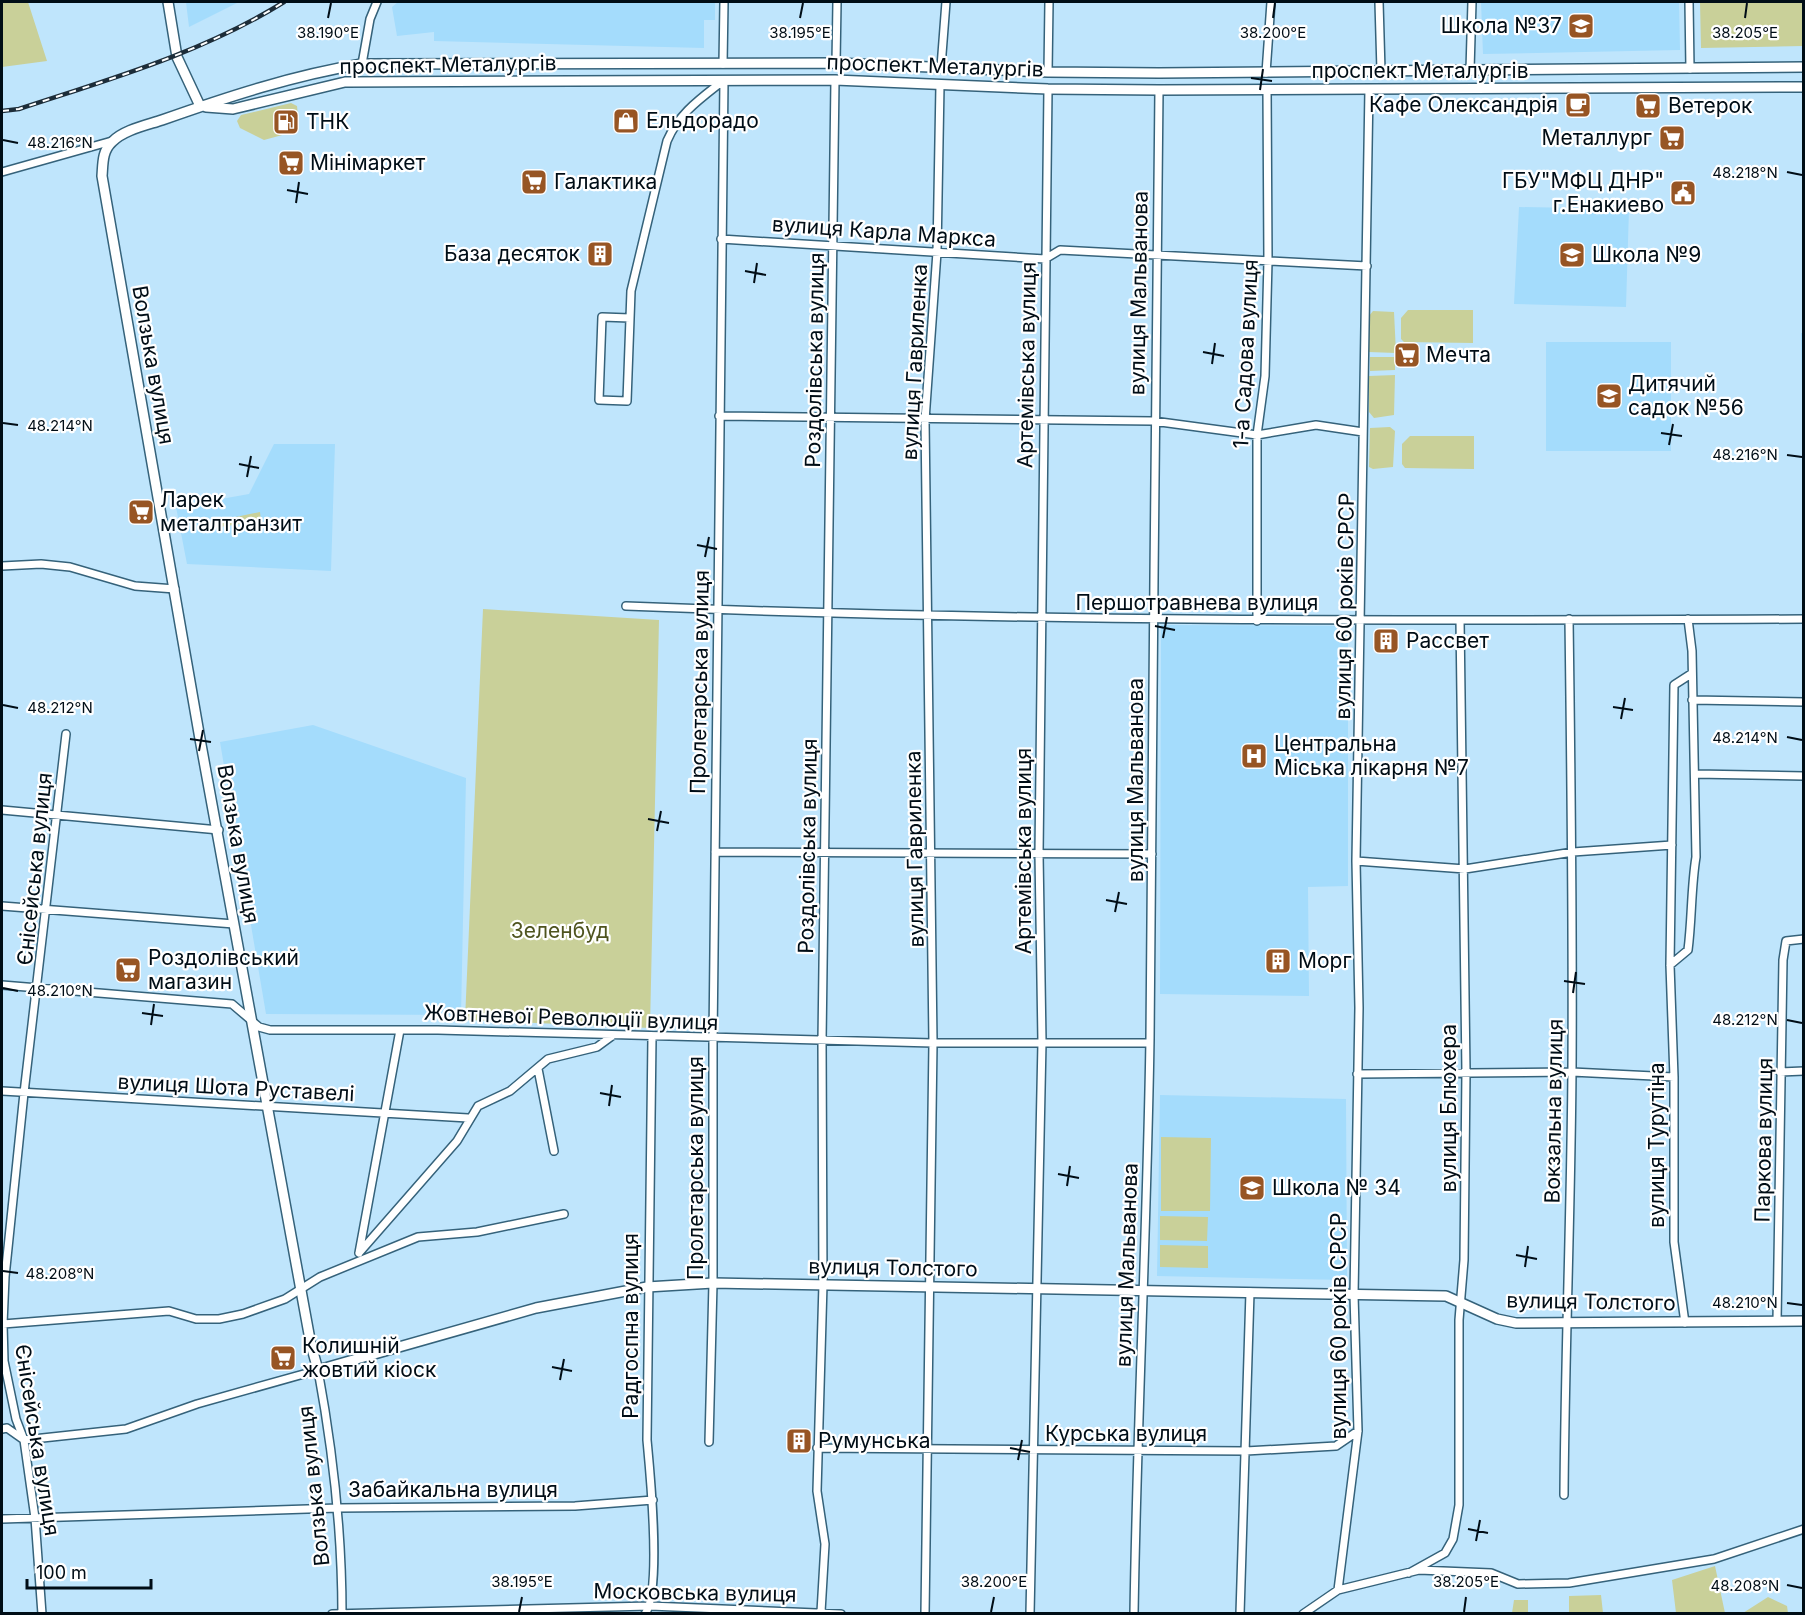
<svg xmlns="http://www.w3.org/2000/svg" width="1805" height="1615" font-family="Inter,sans-serif">
	<style>
		.built { fill: #a4dcfc }
		.green { fill: #c9d099 }
		.lines { fill: none; stroke-linecap: round; stroke-linejoin: round }
		.minor-casing { stroke: #35627a; stroke-width: 10 }
		.tertiary-casing { stroke: #35627a; stroke-width: 12 }
		.minor { stroke: #fff; stroke-width: 7 }
		.tertiary { stroke: #fff; stroke-width: 9 }
		.rail-casing { stroke: #1d2d39; stroke-width: 4.5 }
		.rail { stroke: #fff; stroke-width: 2; stroke-dasharray: 7; stroke-linecap: butt }
		.ticks { fill: none; stroke: #000d16; stroke-width: 2 }
		.labels { text-anchor: middle; stroke-width: 4.5; stroke-linejoin: round; paint-order: stroke }
		.poi-label { font-size: 21px; fill: #000d16; stroke: #fff; text-anchor: start }
		.street-label { font-size: 21px; fill: #000d16; stroke: #fff }
		.park-label { font-size: 21px; fill: #4f541f; stroke: #fff }
		.ticks-label { font-size: 15px; text-anchor: middle; fill: #000d16; stroke: #fff; stroke-width: 4.5; stroke-linejoin: round; paint-order: stroke }
	</style>
	<rect width="100%" height="100%" fill="#bfe5fc"/>
	<path class="built" d="M186,2H239L189,27Z
		M398,2H715V20H704V48L434,41V32L397,36L392,7Z
		M1481,2H1679L1680,50L1483,54Z
		M1519,207L1629,209L1626,307L1514,304Z
		M1801,333H1804L1803,446Z
		M1546,342H1671V451H1546Z
		M274,444H335L331,571L187,564L176,507L249,494Z
		M1161,625L1348,626V886L1308,887L1309,996L1160,994Z
		M313,725L466,778L461,1015L266,1014L220,742Z
		M1160,1095L1346,1099L1347,1280L1157,1276Z"/>
	<path class="green" d="M2,2H28L47,61L2,67Z
		M1700,2H1803V46L1701,48Z
		M291,103L297,106L298,116L286,134L264,140L240,128L237,121L241,115Z
		M1408,310H1473V343L1404,342L1401,339V318Z
		M1373,311L1394,312L1396,353L1369,352V316Z
		M1370,357H1395V370L1370,371Z
		M1395,375L1394,415L1374,418L1369,412V376Z
		M1370,428L1390,427L1395,431L1393,467L1373,469L1369,467Z
		M1410,436H1474V469L1405,468L1402,464V444Z
		M260,512L261,521L220,527L221,520Z
		M483,609L659,620L650,1028L465,1020Z
		M1161,1137L1211,1138L1210,1211H1161Z
		M1160,1216L1208,1217L1207,1241L1160,1240Z
		M1160,1245L1208,1246V1268L1160,1267Z
		M1715,1566L1725,1613H1676L1672,1580Z
		M1601,1595L1603,1613H1569V1596Z
		M1768,1597L1787,1606L1788,1613H1743Z
		M1514,1600H1528V1613H1512Z"/>
	<g class="lines">
		<defs>
			<path id="minor" d="M1379,2L1381,71
				M1689,2L1690,69
				M836,63L837,2
				M362,64L370,19L377,2
				M723,64L724,2
				M941,67L946,2
				M1470,70L1472,2
				M1048,72L1049,2
				M1266,73L1271,2
				M2,172L112,141
				M721,239L1045,259L1060,250L1367,266
				M630,318L602,317L599,400L627,401L631,291L667,141C679,113 700,99 724,80L713,1039V1283L709,1442
				M719,416L1153,421L1257,435L1316,425L1363,432
				M2,566L41,564L70,567L135,586L175,589
				M626,606C1018,622 1411,621 1804,619
				M1257,621V435L1265,376L1268,261L1267,89
				M1692,700L1804,702
				M1695,774L1804,776
				M2,810L219,830
				M715,852L1152,854
				M1356,861L1465,869L1573,852L1672,845
				M2,906L234,924
				M1670,965L1688,950C1692,919 1691,888 1696,857L1692,651L1688,619
				M2,985L232,1004L259,1027L270,1030H438L933,1043H1149
				M538,1069L554,1151
				M1780,1072L1804,1071
				M1357,1074L1572,1072L1674,1077
				M2,1091L468,1118
				M359,1253L457,1141L478,1106L510,1091L548,1059L597,1047L612,1036
				M359,1253L400,1030
				M1777,1321L1783,960L1786,941L1804,939
				M1685,1323L1674,1242V1077L1670,965L1674,685L1691,674
				M3,1324L169,1311L196,1319H219L243,1314L285,1299L320,1277L418,1237L477,1232L564,1214
				M2,1429L7,1428L24,1440L126,1429L197,1404L318,1370C333,1451 342,1531 342,1614
				M817,1448L1246,1451L1336,1446L1358,1431
				M1564,1495C1565,1353 1571,1211 1572,1069C1573,919 1571,769 1569,619
				M2,1519L338,1508L575,1506L653,1500
				M1409,1573L1445,1553L1453,1539L1459,1505V1320L1464,1260L1466,1072L1460,620
				M1338,1590L1358,1431L1354,1295L1359,1008L1356,861L1369,89
				M821,1612L825,1544L817,1491L823,1284L822,1041L835,80
				M42,1614L35,1518L24,1440L16,1419L4,1361L3,1324L5,1277L24,1093L66,734
				M332,1614L650,1606L841,1614
				M645,1614C662,1591 650,1472 647,1440L652,1037
				M925,1614L933,1043L925,420L937,252L940,85
				M1030,1614L1042,1042L1039,854L1048,89
				M1134,1614C1137,1422 1147,1231 1150,1039C1154,723 1154,406 1159,90
				M1240,1614L1250,1292
				M1303,1614L1338,1590L1419,1570L1491,1573L1518,1584L1569,1583L1714,1559L1804,1529"/>
			<path id="tertiary" d="M168,2L177,57L200,106
				M1804,67L1159,73L1048,72L836,63L362,64C294,75 227,97 162,120C147,125 123,130 112,142C102,151 103,164 102,176L200,739L311,1345L318,1370L536,1308L647,1287L713,1283L1446,1296L1497,1319L1516,1323L1804,1321
				M206,107L233,109L345,82L835,80L1048,89L1159,90L1804,87"/>
		</defs>
		<use href="#minor" class="minor-casing"/>
		<use href="#tertiary" class="tertiary-casing"/>
		<use href="#minor" class="minor"/>
		<use href="#tertiary" class="tertiary"/>
		<defs>
			<path id="rail" d="M2,111L19,109C110,79 202,53 284,2"/>
		</defs>
		<use href="#rail" class="rail-casing"/>
		<use href="#rail" class="rail"/>
	</g>
	<path class="ticks" d="M328,18L331,3M800,18L803,3M1273,18L1275,3M1745,18L1747,3M1251,78L1272,81M1260,90L1263,69M3,140L18,143M1787,172L1802,175M287,190L308,194M296,203L299,182M745,271L766,275M754,283L757,263M1203,352L1224,356M1212,364L1215,343M3,423L18,425M1661,433L1682,436M1669,445L1673,424M1787,455L1802,457M239,464L259,468M247,477L251,456M697,545L717,549M705,557L709,537M1155,626L1175,630M1163,638L1167,617M3,705L18,708M1613,707L1633,710M1621,719L1625,698M1787,737L1802,740M190,739L211,742M199,751L203,730M648,819L669,823M657,831L661,811M1106,900L1127,904M1115,912L1119,892M1564,981L1585,984M3,988L18,991M1573,993L1576,972M142,1013L163,1016M1787,1020L1802,1023M151,1025L154,1004M600,1093L621,1097M609,1106L612,1085M1058,1174L1079,1178M1067,1186L1070,1166M1516,1255L1537,1259M1525,1267L1528,1246M3,1271L18,1273M1787,1303L1802,1305M552,1367L572,1371M560,1380L564,1359M1010,1448L1030,1452M1018,1460L1022,1440M1468,1529L1488,1533M1476,1541L1480,1520M1787,1585L1802,1588M519,1612L522,1597M991,1612L994,1597M1464,1612L1466,1597"/>
	<defs>
		<symbol id="school-square" viewBox="-11 -11 22 22"><rect x="-9" y="-9" width="18" height="18" rx="4" fill="#975524" stroke="#fff"/><path d="M0-5L7-2L0 1L-7-2ZM-4 1L0 2.5L4 1V4Q0 6-4 4Z" fill="#fff"/></symbol>
		<symbol id="cafe-square" viewBox="-11 -11 22 22"><rect x="-9" y="-9" width="18" height="18" rx="4" fill="#975524" stroke="#fff"/><path d="M-5.5-4.5H6V0H3Q3 3.5 0 3.5H-2.5Q-5.5 3.5-5.5 0ZM3-3.2v2h1.7v-2ZM-6 4.5H4V6H-6Z" fill="#fff"/></symbol>
		<symbol id="supermarket-square" viewBox="-11 -11 22 22"><rect x="-9" y="-9" width="18" height="18" rx="4" fill="#975524" stroke="#fff"/><path d="M-6-5.5h2.5l.6 2H6L4.5 2H-2.5L-4.4-4H-6ZM-1.5 3.2a1.3 1.3 0 1 0 .1 0ZM3 3.2a1.3 1.3 0 1 0 .1 0Z" fill="#fff"/></symbol>
		<symbol id="shop-square" viewBox="-11 -11 22 22"><rect x="-9" y="-9" width="18" height="18" rx="4" fill="#975524" stroke="#fff"/><path d="M-5-2.5h2.3a2.7 3.5 0 0 1 5.4 0H5L5.5 6h-11ZM-1.5-2.5h3a1.5 2.3 0 0 0-3 0Z" fill="#fff"/></symbol>
		<symbol id="fuel-square" viewBox="-11 -11 22 22"><rect x="-9" y="-9" width="18" height="18" rx="4" fill="#975524" stroke="#fff"/><path d="M-5.5-6h7V0h2V4h1.3V-2.5L3-4.5l.8-.8L6-3V5H2.5V1h-1V6h-7ZM-4.2-4.7v3.2H.2V-4.7Z" fill="#fff"/></symbol>
		<symbol id="civic-square" viewBox="-11 -11 22 22"><rect x="-9" y="-9" width="18" height="18" rx="4" fill="#975524" stroke="#fff"/><path d="M-.6-6.5H3V-4.5H.6V-3L4-1V1h2V6H-6V1h2V-1L-.6-3ZM-1.2 2.5V6h2.4V2.5Z" fill="#fff"/></symbol>
		<symbol id="building-square" viewBox="-11 -11 22 22"><rect x="-9" y="-9" width="18" height="18" rx="4" fill="#975524" stroke="#fff"/><path d="M-4-6H4V6H1V3H-1V6H-4ZM-2.5-4.3h1.7v1.8h-1.7ZM.8-4.3h1.7v1.8H.8ZM-2.5-1h1.7V.8h-1.7ZM.8-1h1.7V.8H.8Z" fill="#fff"/></symbol>
		<symbol id="hospital-square" viewBox="-11 -11 22 22"><rect x="-9" y="-9" width="18" height="18" rx="4" fill="#975524" stroke="#fff"/><path d="M-5-5h3v3.5h4V-5h3V5h-3V1.5h-4V5h-3Z" fill="#fff"/></symbol>
	</defs>
	<g fill-rule="evenodd">
		<use href="#school-square" x="1566" y="11" width="30" height="30"/>
		<use href="#cafe-square" x="1563" y="90" width="30" height="30"/>
		<use href="#supermarket-square" x="1633" y="91" width="30" height="30"/>
		<use href="#shop-square" x="611" y="106" width="30" height="30"/>
		<use href="#fuel-square" x="271" y="107" width="30" height="30"/>
		<use href="#supermarket-square" x="1657" y="123" width="30" height="30"/>
		<use href="#supermarket-square" x="276" y="148" width="30" height="30"/>
		<use href="#supermarket-square" x="519" y="167" width="30" height="30"/>
		<use href="#civic-square" x="1668" y="178" width="30" height="30"/>
		<use href="#building-square" x="585" y="239" width="30" height="30"/>
		<use href="#school-square" x="1557" y="240" width="30" height="30"/>
		<use href="#supermarket-square" x="1392" y="340" width="30" height="30"/>
		<use href="#school-square" x="1594" y="381" width="30" height="30"/>
		<use href="#supermarket-square" x="126" y="497" width="30" height="30"/>
		<use href="#building-square" x="1371" y="626" width="30" height="30"/>
		<use href="#hospital-square" x="1239" y="741" width="30" height="30"/>
		<use href="#building-square" x="1263" y="946" width="30" height="30"/>
		<use href="#supermarket-square" x="113" y="955" width="30" height="30"/>
		<use href="#school-square" x="1237" y="1173" width="30" height="30"/>
		<use href="#supermarket-square" x="268" y="1343" width="30" height="30"/>
		<use href="#building-square" x="784" y="1426" width="30" height="30"/>
	</g>
	<g class="labels">
		<g class="poi-label">
			<text x="1562" y="33" text-anchor="end">Школа №37</text>
			<text x="1558" y="112" text-anchor="end">Кафе Олександрія</text>
			<text x="1668" y="113">Ветерок</text>
			<text x="646" y="128">Ельдорадо</text>
			<text x="306" y="129">ТНК</text>
			<text x="1652" y="145" text-anchor="end">Металлург</text>
			<text x="310" y="170">Мінімаркет</text>
			<text x="1664" y="188" text-anchor="end">ГБУ"МФЦ ДНР"<tspan x="1664" dy="24">г.Енакиево</tspan></text>
			<text x="554" y="189">Галактика</text>
			<text x="580" y="261" text-anchor="end">База десяток</text>
			<text x="1592" y="262">Школа №9</text>
			<text x="1426" y="362">Мечта</text>
			<text x="1628" y="391">Дитячий<tspan x="1628" dy="24">садок №56</tspan></text>
			<text x="160" y="507">Ларек<tspan x="160" dy="24">металтранзит</tspan></text>
			<text x="1406" y="648">Рассвет</text>
			<text x="1274" y="751">Центральна<tspan x="1274" dy="24">Міська лікарня №7</tspan></text>
			<text x="148" y="965">Роздолівський<tspan x="148" dy="24">магазин</tspan></text>
			<text x="1298" y="968">Морг</text>
			<text x="1272" y="1195">Школа № 34</text>
			<text x="302" y="1353">Колишній<tspan x="302" dy="24">жовтий кіоск</tspan></text>
			<text x="818" y="1448">Румунська</text>
		</g>
		<g class="street-label">
			<text transform="translate(448 65) rotate(-1)" y="7">проспект Металургів</text>
			<text transform="translate(935 66) rotate(2)" y="7">проспект Металургів</text>
			<text x="1420" y="78">проспект Металургів</text>
			<text transform="translate(884 232) rotate(4)" y="7">вулиця Карла Маркса</text>
			<text transform="translate(1139 293) rotate(-89)" y="7">вулиця Мальванова</text>
			<text transform="translate(1246 354) rotate(-87)" y="7">1-а Садова вулиця</text>
			<text transform="translate(815 360) rotate(-89)" y="7">Роздолівська вулиця</text>
			<text transform="translate(915 362) rotate(-87)" y="7">вулиця Гавриленка</text>
			<text transform="translate(153 365) rotate(80)" y="7">Волзька вулиця</text>
			<text transform="translate(1027 365) rotate(-89)" y="7">Артемівська вулиця</text>
			<text x="1197" y="610">Першотравнева вулиця</text>
			<text transform="translate(1345 606) rotate(-89)" y="7">вулиця 60 років СРСР</text>
			<text transform="translate(700 682) rotate(-89)" y="7">Пролетарська вулиця</text>
			<text transform="translate(1136 780) rotate(-90)" y="7">вулиця Мальванова</text>
			<text transform="translate(238 844) rotate(80)" y="7">Волзька вулиця</text>
			<text transform="translate(808 846) rotate(-89)" y="7">Роздолівська вулиця</text>
			<text transform="translate(915 849) rotate(-91)" y="7">вулиця Гавриленка</text>
			<text transform="translate(1024 851) rotate(-90)" y="7">Артемівська вулиця</text>
			<text transform="translate(35 869) rotate(-84)" y="7">Єнісейська вулиця</text>
			<text transform="translate(571 1018) rotate(2)" y="7">Жовтневої Революції вулиця</text>
			<text transform="translate(236 1088) rotate(3)" y="7">вулиця Шота Руставелі</text>
			<text transform="translate(1449 1108) rotate(-90)" y="7">вулиця Блюхера</text>
			<text transform="translate(1554 1111) rotate(-89)" y="7">Вокзальна вулиця</text>
			<text transform="translate(1764 1140) rotate(-89)" y="7">Паркова вулиця</text>
			<text transform="translate(1657 1145) rotate(-90)" y="7">вулиця Турутіна</text>
			<text transform="translate(696 1168) rotate(-90)" y="7">Пролетарська вулиця</text>
			<text transform="translate(1127 1265) rotate(-88)" y="7">вулиця Мальванова</text>
			<text transform="translate(893 1268) rotate(1)" y="7">вулиця Толстого</text>
			<text transform="translate(1591 1302) rotate(1)" y="7">вулиця Толстого</text>
			<text transform="translate(631 1326) rotate(-90)" y="7">Радгоспна вулиця</text>
			<text transform="translate(1339 1326) rotate(-90)" y="7">вулиця 60 років СРСР</text>
			<text x="1126" y="1441">Курська вулиця</text>
			<text transform="translate(37 1440) rotate(81)" y="7">Єнісейська вулиця</text>
			<text transform="translate(314 1486) rotate(-96)" y="7">Волзька вулиця</text>
			<text x="453" y="1497">Забайкальна вулиця</text>
			<text transform="translate(695 1593) rotate(1)" y="7">Московська вулиця</text>
		</g>
		<g class="park-label">
			<text x="560" y="938">Зеленбуд</text>
		</g>
	</g>
	<g class="ticks-label">
		<text x="328" y="38">38.190°E</text>
		<text x="800" y="38">38.195°E</text>
		<text x="1273" y="38">38.200°E</text>
		<text x="1745" y="38">38.205°E</text>
		<text x="60" y="148">48.216°N</text>
		<text x="1745" y="178">48.218°N</text>
		<text x="60" y="431">48.214°N</text>
		<text x="1745" y="460">48.216°N</text>
		<text x="60" y="713">48.212°N</text>
		<text x="1745" y="743">48.214°N</text>
		<text x="60" y="996">48.210°N</text>
		<text x="1745" y="1025">48.212°N</text>
		<text x="60" y="1279">48.208°N</text>
		<text x="1745" y="1308">48.210°N</text>
		<text x="522" y="1587">38.195°E</text>
		<text x="994" y="1587">38.200°E</text>
		<text x="1466" y="1587">38.205°E</text>
		<text x="1745" y="1591">48.208°N</text>
	</g>
	<rect width="1805" height="1615" fill="none" stroke="#000d16" stroke-width="6"/>
	<path d="M27 1579v9h124v-9" fill="none" stroke="#000d16" stroke-width="3"/>
	<text x="36" y="1579" font-size="18" fill="#000d16" stroke="#ffffff" stroke-width="4.5" paint-order="stroke">100 m</text>
</svg>
